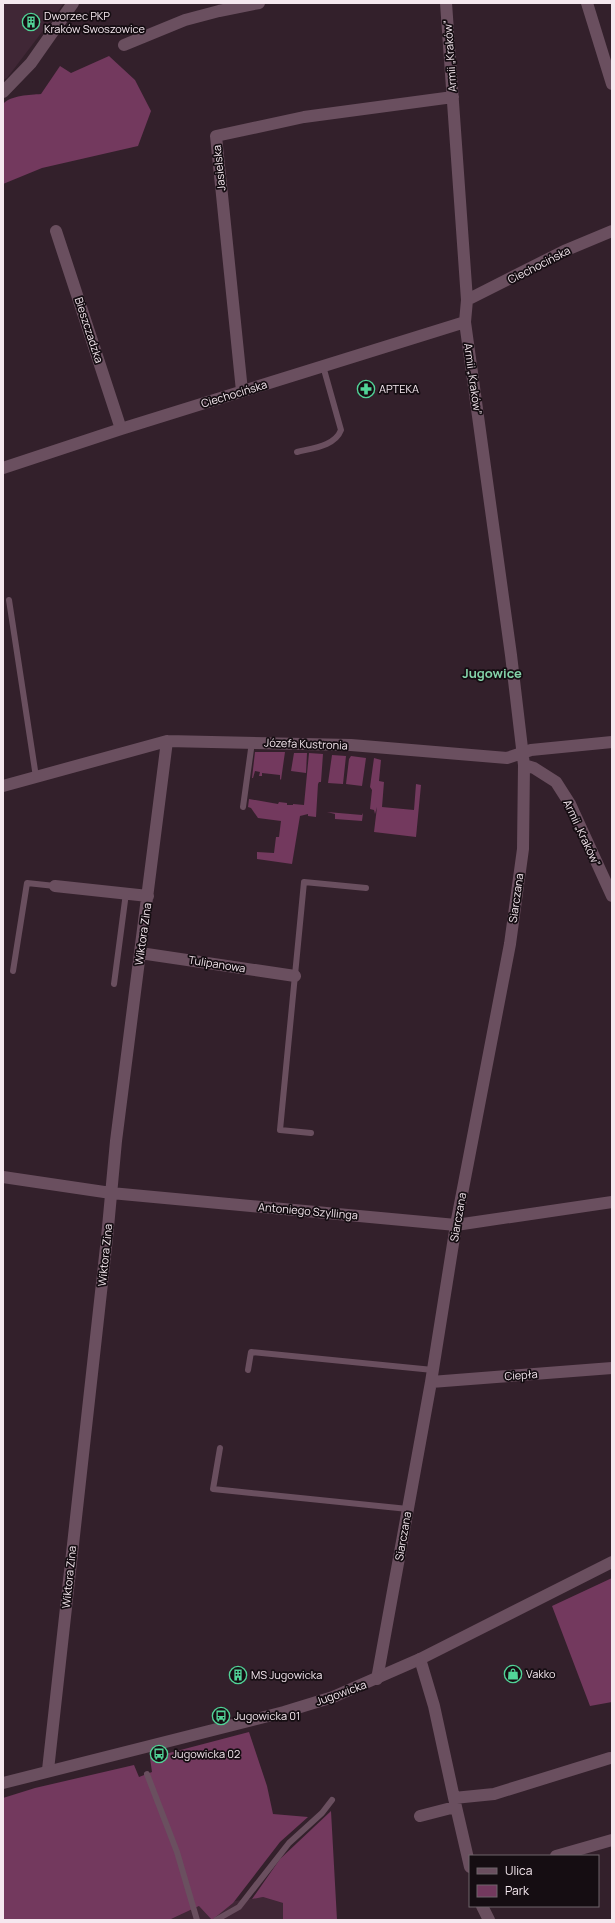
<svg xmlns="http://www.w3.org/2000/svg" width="615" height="1923" font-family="Manrope,sans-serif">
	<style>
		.built { fill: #402736 }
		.green { fill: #73395e }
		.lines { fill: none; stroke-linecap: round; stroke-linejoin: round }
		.service { stroke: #6a4f5f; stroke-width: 6 }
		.minor { stroke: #6a4f5f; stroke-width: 12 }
		.tertiary { stroke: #6a4f5f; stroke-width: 12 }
		.labels { text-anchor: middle; stroke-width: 3.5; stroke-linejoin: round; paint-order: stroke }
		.poi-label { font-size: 11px; fill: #f5e8ef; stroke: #150d12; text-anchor: start }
		.street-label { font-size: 11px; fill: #f5e8ef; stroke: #150d12 }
		.quarter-label { font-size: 13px; font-weight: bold; fill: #84d4aa; stroke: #150d12 }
	</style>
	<rect width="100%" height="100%" fill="#33202b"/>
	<path class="built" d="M3,3H64L7,78L3,80Z
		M263,1897L283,1903V1920H169L199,1906Z"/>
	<path class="green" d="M109,56L135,80L151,111L138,146L42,168L3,184V104C11,95 30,95 41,94L60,66L71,73Z
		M255,752H285L281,780L280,779V775L262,773V776H259L260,772L255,771L253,778H252Z
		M294,753H307L306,773L291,771Z
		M309,753L323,754L321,782H319L318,784L316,817L308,816V814L300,816L292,864L257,859V852L274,853L276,837H279L281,821L258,818L251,808L248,807L249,799L278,804L279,802L287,803V805H293V804L304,805Z
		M332,755L346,756L343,784L328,783Z
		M351,756L366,758L362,786L346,784L349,759Z
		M374,758L381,760L379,781L384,782L382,807L414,810L416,784L421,785L416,837L374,832L377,807L375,814L374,810L370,809L372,790L370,787Z
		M327,812L362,815L363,813L362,821L335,819V814Z
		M612,1578V1702L590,1706L552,1606Z
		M249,1732L267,1786L273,1814L308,1817L280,1842L233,1903L212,1920L199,1906L169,1920H3V1798L35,1788L134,1765L139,1777L152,1772L150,1758Z
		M331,1811L337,1920H283V1903L263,1897L252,1899L280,1859Z"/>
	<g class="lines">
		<path class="service" d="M297,452C313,448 335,446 341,430L323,366
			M9,600L36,777
			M243,807L252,742
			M13,971L27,883L55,886
			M114,984L126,893
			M311,1133L280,1130L304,882L366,888
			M248,1370L251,1352L433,1370
			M220,1448L213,1489L408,1509
			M147,1774L177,1852L197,1920
			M216,1920L239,1907L289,1843L322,1813L332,1800"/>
		<path class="minor" d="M587,3L612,84
			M124,45L185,20L219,11L259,3
			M3,92L31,63L73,3
			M56,231L121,429
			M467,300L564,251L612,231
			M242,391L216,136L304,117L453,97
			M3,468L121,429L465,322
			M524,765L534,768L556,782L570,804L612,896
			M3,786L167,741L351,745L507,758L531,750L612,742
			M55,886L148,896
			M140,953L295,976
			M3,1177L111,1193L456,1225L612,1202
			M431,1382L612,1368
			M420,1659L434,1706L454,1798
			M377,1679L431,1382L456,1225L510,944L523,849L524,765L511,655L465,322L467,300L446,3
			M48,1770L107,1238L116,1141L167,741
			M420,1816L455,1807
			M556,1856L612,1840
			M470,1867L454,1798L494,1794L610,1758
			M482,1906L489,1920"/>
		<path class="tertiary" d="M3,1783L284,1712L333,1697L420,1659L612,1562"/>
	</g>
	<defs>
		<symbol id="building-ring" viewBox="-11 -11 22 22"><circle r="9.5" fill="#150d12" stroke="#51d397" stroke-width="1.5"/><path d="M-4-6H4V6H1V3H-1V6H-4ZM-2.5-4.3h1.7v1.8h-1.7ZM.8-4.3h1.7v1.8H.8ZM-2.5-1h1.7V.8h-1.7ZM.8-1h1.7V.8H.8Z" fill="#51d397"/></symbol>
		<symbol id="pharmacy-ring" viewBox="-11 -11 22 22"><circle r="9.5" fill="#150d12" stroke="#51d397" stroke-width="1.5"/><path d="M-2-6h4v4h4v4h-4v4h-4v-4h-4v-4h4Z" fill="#51d397"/></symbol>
		<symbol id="shop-ring" viewBox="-11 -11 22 22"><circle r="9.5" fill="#150d12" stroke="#51d397" stroke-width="1.5"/><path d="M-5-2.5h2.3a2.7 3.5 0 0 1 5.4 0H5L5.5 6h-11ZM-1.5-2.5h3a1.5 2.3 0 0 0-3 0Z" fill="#51d397"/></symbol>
		<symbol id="bus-ring" viewBox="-11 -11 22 22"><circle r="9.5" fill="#150d12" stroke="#51d397" stroke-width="1.5"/><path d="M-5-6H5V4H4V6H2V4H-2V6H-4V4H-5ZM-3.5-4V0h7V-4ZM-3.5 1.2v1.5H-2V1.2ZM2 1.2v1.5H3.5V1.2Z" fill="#51d397"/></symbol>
	</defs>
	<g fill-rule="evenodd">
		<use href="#building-ring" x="21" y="12" width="20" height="20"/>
		<use href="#pharmacy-ring" x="356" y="379" width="20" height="20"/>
		<use href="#shop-ring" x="503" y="1664" width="20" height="20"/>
		<use href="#building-ring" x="228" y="1665" width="20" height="20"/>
		<use href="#bus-ring" x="211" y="1706" width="20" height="20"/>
		<use href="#bus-ring" x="149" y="1744" width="20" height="20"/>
	</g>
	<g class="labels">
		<g class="poi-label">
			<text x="44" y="20">Dworzec PKP<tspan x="44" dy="13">Kraków Swoszowice</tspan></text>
			<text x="379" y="393">APTEKA</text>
			<text x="526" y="1678">Vakko</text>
			<text x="251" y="1679">MS Jugowicka</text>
			<text x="234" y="1720">Jugowicka 01</text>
			<text x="172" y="1758">Jugowicka 02</text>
		</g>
		<g class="street-label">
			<text transform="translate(450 56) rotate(-94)" y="4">Armii „Kraków”</text>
			<text transform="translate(219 168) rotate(-96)" y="4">Jasielska</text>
			<text transform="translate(539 265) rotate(-27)" y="4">Ciechocińska</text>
			<text transform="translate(89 330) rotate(72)" y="4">Bieszczadzka</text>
			<text transform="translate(473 379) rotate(82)" y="4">Armii „Kraków”</text>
			<text transform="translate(234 394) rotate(-17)" y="4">Ciechocińska</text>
			<text transform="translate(306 744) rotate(2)" y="4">Józefa Kustronia</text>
			<text transform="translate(582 833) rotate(65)" y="4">Armii „Kraków”</text>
			<text transform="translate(516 898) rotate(-82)" y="4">Siarczana</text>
			<text transform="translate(143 934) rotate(-82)" y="4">Wiktora Zina</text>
			<text transform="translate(217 964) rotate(9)" y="4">Tulipanowa</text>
			<text transform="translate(308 1211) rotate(5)" y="4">Antoniego Szyllinga</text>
			<text transform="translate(458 1217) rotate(-80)" y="4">Siarczana</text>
			<text transform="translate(105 1255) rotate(-84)" y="4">Wiktora Zina</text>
			<text transform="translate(521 1375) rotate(-4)" y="4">Ciepła</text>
			<text transform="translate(403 1536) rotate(-80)" y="4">Siarczana</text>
			<text transform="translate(69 1577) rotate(-84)" y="4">Wiktora Zina</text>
			<text transform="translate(341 1693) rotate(-20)" y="4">Jugowicka</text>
		</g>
		<g class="quarter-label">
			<text x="492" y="678">Jugowice</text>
		</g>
	</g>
	<rect width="615" height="1923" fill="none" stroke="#f5e8ef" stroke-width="8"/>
	<rect x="469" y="1855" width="130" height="52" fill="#150d12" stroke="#6f656a"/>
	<rect x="477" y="1868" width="20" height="6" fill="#6a4f5f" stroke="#6f656a"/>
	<text x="505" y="1875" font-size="12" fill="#f5e8ef">Ulica</text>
	<rect x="477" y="1885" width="20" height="12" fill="#73395e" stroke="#6f656a"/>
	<text x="505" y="1895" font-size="12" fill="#f5e8ef">Park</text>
</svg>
